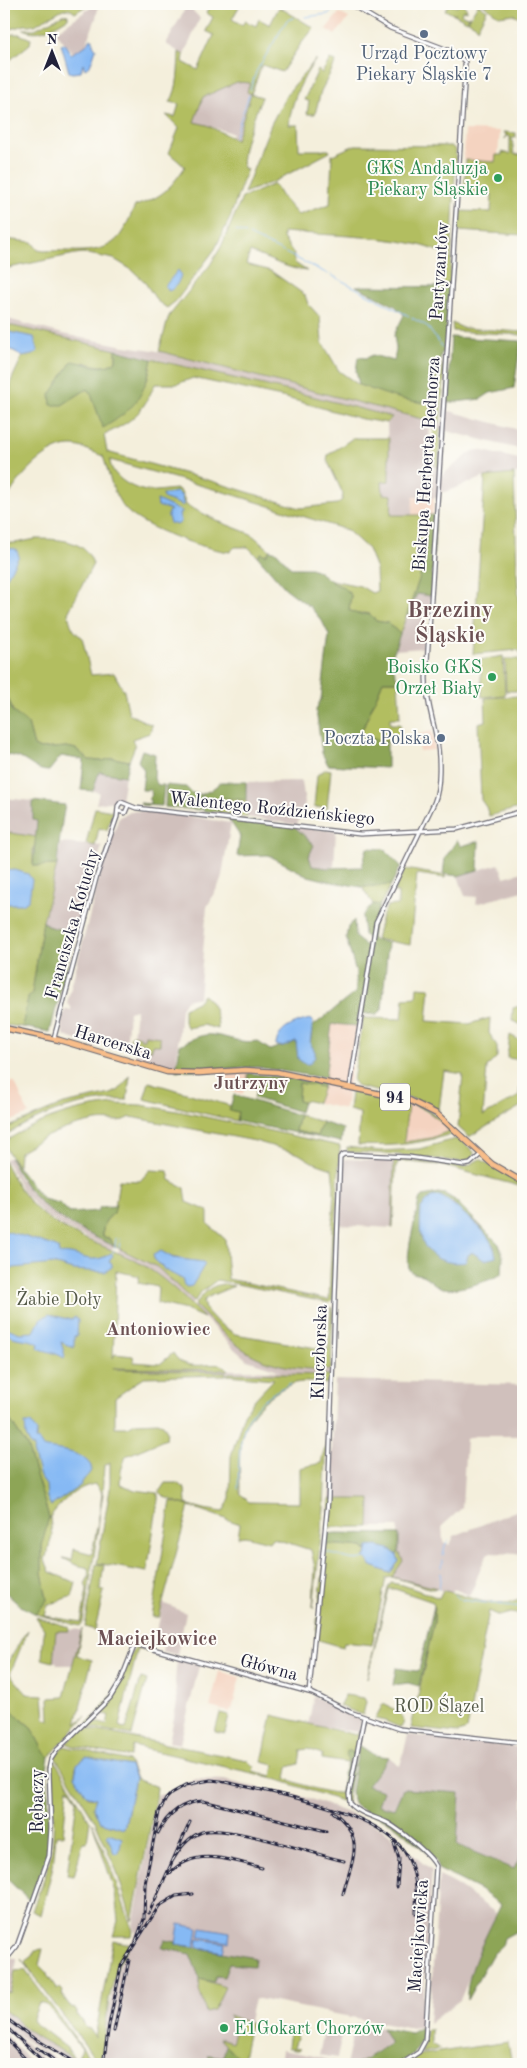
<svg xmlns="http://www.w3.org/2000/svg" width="527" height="2068" font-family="'Old Standard TT',serif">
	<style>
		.built { fill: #f4d3c0 }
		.industrial { fill: #d0c0bc }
		.green { fill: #b2be60; stroke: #6a704e; fill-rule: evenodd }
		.forest { fill: #8da556; stroke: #586448; fill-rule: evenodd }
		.water { fill: #86b9f4; stroke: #546e98 }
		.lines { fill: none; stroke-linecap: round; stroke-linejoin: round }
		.stream { stroke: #86b9f4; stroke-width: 1 }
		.minor-casing { stroke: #6c6a73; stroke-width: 5.5 }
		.major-casing { stroke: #6c6a73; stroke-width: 7 }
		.minor { stroke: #fff; stroke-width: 3 }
		.major { stroke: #f8bd89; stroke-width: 4.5 }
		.rail-casing { stroke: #22223b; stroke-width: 3 }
		.rail { stroke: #fdfcf7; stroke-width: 1; stroke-dasharray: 4; stroke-linecap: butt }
		.service-dot { fill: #5c6f8a; stroke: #fdfcf7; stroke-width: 2 }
		.leisure-dot { fill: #2e9e5b; stroke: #fdfcf7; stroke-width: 2 }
		.labels { text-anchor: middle; stroke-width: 4; stroke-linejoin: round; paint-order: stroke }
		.shield { fill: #fdfcf7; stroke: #646373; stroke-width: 1 }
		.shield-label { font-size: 16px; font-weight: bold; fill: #22223b }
		.service-label { font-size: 18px; fill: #4e5e75; stroke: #fdfcf7 }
		.leisure-label { font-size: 18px; fill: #27864d; stroke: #fdfcf7; text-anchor: end }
		.street-label { font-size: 18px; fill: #22223b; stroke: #fdfcf7 }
		.park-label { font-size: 18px; fill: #545948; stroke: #fdfcf7 }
		.neighbourhood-label { font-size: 19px; font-weight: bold; fill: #6c5153; stroke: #fdfcf7 }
		.quarter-label { font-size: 20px; font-weight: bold; fill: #6c5153; stroke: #fdfcf7 }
		.district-label { font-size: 22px; font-weight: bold; fill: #6c5153; stroke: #fdfcf7 }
	</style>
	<rect width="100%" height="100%" fill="#fdfcf7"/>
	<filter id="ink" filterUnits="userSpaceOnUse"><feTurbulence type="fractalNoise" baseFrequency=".02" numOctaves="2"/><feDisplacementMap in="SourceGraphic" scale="10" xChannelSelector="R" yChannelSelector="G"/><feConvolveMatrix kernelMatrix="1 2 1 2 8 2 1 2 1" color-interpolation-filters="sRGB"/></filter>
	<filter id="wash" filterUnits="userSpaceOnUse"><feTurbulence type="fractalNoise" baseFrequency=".0096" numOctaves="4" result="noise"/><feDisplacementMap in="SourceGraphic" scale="20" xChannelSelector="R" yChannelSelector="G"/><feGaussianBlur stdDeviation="1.12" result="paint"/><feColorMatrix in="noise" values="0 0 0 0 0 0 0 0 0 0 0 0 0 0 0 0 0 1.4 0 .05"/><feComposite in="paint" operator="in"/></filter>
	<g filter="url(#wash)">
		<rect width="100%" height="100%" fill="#f4efdc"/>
		<path class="built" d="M339,13L349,18L335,35L326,29Z
			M465,130L500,131L498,155H496V162L463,160Z
			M412,497L434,498L433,515H412Z
			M432,731L434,739V750L419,751V742H415L416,735Z
			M332,1024L357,1026L345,1109L317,1103L325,1078Z
			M248,1073V1081H245L243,1094L228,1090V1087L221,1081V1076L223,1074Z
			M14,1081L29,1114L4,1124V1086Z
			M408,1102L438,1119L449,1131L431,1138L403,1142Z
			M219,1671L240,1677L232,1710L230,1709V1712L210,1707Z"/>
		<path class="industrial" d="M96,4H99L96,18L86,45L73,53L55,32Z
			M187,5L200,18L184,55L166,44Z
			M237,82L250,83L247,92L251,94L236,140L230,139L232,133L194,122L203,97Z
			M4,318L63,334L124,346L153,350L444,424L446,410L523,431V450L430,427L429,442L434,466L439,477L473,451L479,450L523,460V473L485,477L445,492L438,493L437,498L413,497L412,515H391L392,495L383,494L382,482L389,480L387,423L392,418L160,360L4,324Z
			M417,594L430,595V607L412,606Z
			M407,615H426L423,648L395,650Z
			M99,772L125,776L121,800L96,804L99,792L93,791Z
			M302,781L305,803L297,825L247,817L246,782Z
			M4,798L33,801V820L37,821V837L4,832Z
			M132,811L163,812L231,823L221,881L207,907L199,997L186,1000L181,1008L176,1068L162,1066L135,1058L137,1047L132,1046L136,1010L129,1012L127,1036L123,1048L98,1041L96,1047L65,1036L61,1025L65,1010H71V1007L67,1003L102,867L119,817Z
			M295,827L336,831L334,866L327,868L312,866Z
			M61,843L102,846L75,933L46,926L43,921L57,865Z
			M499,864L504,877L523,872V891L476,904L477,897L465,896L458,876Z
			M10,1157L19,1178L69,1225L114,1246L111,1250L64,1227L42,1213L24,1193L5,1159Z
			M345,1159L394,1161L392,1228L339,1225L341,1174Z
			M119,1248L157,1267L194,1302L191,1305L170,1284L153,1271L118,1253Z
			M195,1305L233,1343L275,1364L300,1369L331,1370L330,1375L112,1369V1367L281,1371L247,1360L232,1347L194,1307Z
			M335,1380L523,1385V1436H475L466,1439L462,1508L442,1526L443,1542L450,1545L454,1536L523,1508V1554L488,1553L480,1569L474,1586L469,1595L454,1589L451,1593L392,1576L403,1561L399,1551L398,1527H369V1499H330Z
			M163,1603L186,1613L177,1655L162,1651L165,1638L156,1635Z
			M73,1629L81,1630L73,1665H56L57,1662H53L56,1631H70Z
			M177,1659L199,1666L180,1744L169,1742L177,1702L175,1682Z
			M314,1696L328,1704L360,1717L361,1721L359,1732L308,1725Z
			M408,1735L493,1743V1745L523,1748V1850L514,1869L457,1845L394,1809L378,1805L367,1787L389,1757L400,1766Z
			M195,1779L224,1780L276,1792L278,1791L311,1799L351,1814L382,1828L432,1871L421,2027L407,2028L254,1998L240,2064L206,2058L204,2064H102L105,2030L115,1979L119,1966L136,1933L133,1925L158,1794L166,1795Z
			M439,1876L452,1882L496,1913L460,2000L429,2023Z
			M13,1957L17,1960L10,1994L4,1992V1963Z
			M4,2010L32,2034L85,2064H73L37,2044L62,2064H56L11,2029L48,2064H42L4,2029Z
			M356,2023L382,2028L390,2043L355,2064H346Z
			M324,2031L342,2035L337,2058L319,2055Z
			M4,2033L28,2059L33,2064H4Z
			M282,2050L314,2056L345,2064H280Z"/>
		<path class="green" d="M4,4H89L75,13L71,10L63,9L35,25H25L4,31Z
			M211,4H237L239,7L232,19L242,25L245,21L256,26L259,19L270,25L279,7L314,28L300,45L282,72L262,65L251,94L247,92L250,83L237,82L203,97L194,122L207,125L236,140L251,94L262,97C255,115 239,150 243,168L247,169L230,218L215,249L176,301L167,308L157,301L144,281L132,270L114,259L83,253L75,254L4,269V239L32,242L38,250L44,251C71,249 107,259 123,231C128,223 131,214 135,206C162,197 169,190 185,167L169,153L179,128L166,115L175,117L179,104L170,102C179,88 178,68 179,52L184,55L183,62L198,70L214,35L206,31L213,17L206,13Z
			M449,4L457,7L459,4H463L467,9L466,11L463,10L461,14L467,17L470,15L467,21L454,14L456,13L453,14L445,10Z
			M478,4L487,10L477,29V26L468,21Z
			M483,4H523V19L513,14L499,16Z
			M64,14L68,15V18C54,26 39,37 23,29H35Z
			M13,34H19L31,39L30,44L4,65V37Z
			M316,59C302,79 291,101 289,125H298L299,150H329L330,152L273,182L244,193L271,124L287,94Z
			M330,59L336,62L321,91L315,114H307L309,101L304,100L318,70L322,73Z
			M503,132L516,133V138H512L514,154L523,155V235L458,231L459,211L491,212L492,194L464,193L466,160L495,162L496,155H502V152L510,154V136H507L505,139L506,134Z
			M355,145L451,146L456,150L450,287H443V255C422,236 317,235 283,232V238L294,254L293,257L295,263L307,271C288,269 269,259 250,252L246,264L271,271L305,295L308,304L320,317L322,342L339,371L359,385L423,403L429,402L433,394L435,378L438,375L430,421L159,351L169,316L210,265L221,247L242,198L274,184L282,197L298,215L330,204L332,155Z
			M452,323L463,328L523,332V335L453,331Z
			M4,324L116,350V361C105,369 96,366 84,362L62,405L87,389L91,394L103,427L147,381L152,359L311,396L392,417L387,423L362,419L286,398L193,378L177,384H155C141,415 134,420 104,435L107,452L208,480L300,508L337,504L342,500L343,494L327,460L328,455L353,438H389V481L382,482L383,494L392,495L391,515H429L420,577L400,634L388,623L376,621L370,614L363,613L357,614L349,610L351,595C344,586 335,585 327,579L360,586L372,593L377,591L376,569L368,549L347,530L231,494L110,460C110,476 132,489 147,491C157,492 168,489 178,489L182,493L186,505L220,522L251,534L270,550L266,555L261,553L258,557L248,547H235L230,552C204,549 145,529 126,510C113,496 109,474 103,456C94,453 80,445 70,446C44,447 12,484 4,506V406L10,398L11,381L22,357L16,352L4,347Z
			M445,360L446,362L440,423L435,422L442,367Z
			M434,427L440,429L439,468L436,467L433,443Z
			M514,474L517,573L523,652V807L489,816L486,807L481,800L478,723L486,721L485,698L518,696L522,692L521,654L518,650L473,654L485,477Z
			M36,539C58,539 86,539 93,564L68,613C70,623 72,632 82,637L91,675L114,673L124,691L129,714L152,725L150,733L132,739L135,746L129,761L113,758L102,761L89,760L76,749L67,747L40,749L34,746L28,724C22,716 12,716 11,704L6,699L4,712V543H15Z
			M503,656L505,695L482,697L480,660Z
			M505,659H519L521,691H506Z
			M383,681H398L400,718H390V724H400L402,743L359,738Z
			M326,769L331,770L327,808L314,807L317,775Z
			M223,798L246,800L247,817L218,812Z
			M95,808L113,811L107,830L99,828L95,846L86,844Z
			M4,832L37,837L33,850V866L57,865L43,921L32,993L28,998L22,1027L4,1025Z
			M405,869L446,876L445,878L417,874L410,945L376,939L381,919L387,906L398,905V893L394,891Z
			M391,885L380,905L373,904L362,887Z
			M417,987L430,988L427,1021L469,1024L490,1018L489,1033L497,1046V1057L487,1067L483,1116L519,1096L522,1060L507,1058L510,1035L523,1042V1105L469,1137L458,1127L463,1074L444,1071L439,1110L413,1099L358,1087L353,1081L363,1018L402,1019L404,998L416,997Z
			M203,995C212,999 219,1019 218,1029L203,1025L188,1028L184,1022V1008L197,1002Z
			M523,1005V1026L512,1020L513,1008Z
			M132,1034L140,1036V1039H144L145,1035L160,1037V1045H153L151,1051L146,1044L130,1040Z
			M130,1076L127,1100C82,1098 42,1114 4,1136V1129L64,1104L111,1094L119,1090Z
			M149,1082L231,1106L230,1110L238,1112L236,1121L144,1099Z
			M299,1083L323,1087L317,1103L304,1100L303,1102L298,1101Z
			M354,1091L419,1105L440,1118L455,1133C420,1144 394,1147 358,1145L360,1113L349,1110L351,1093ZM408,1103C423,1107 439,1118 449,1131L431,1138L404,1142Z
			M115,1104L141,1105L183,1112L340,1146L336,1230C332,1246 333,1255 334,1271C335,1280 333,1290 333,1300L330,1303L217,1280L201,1292L194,1302L157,1267L114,1246L111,1240L103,1236C102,1224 106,1219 114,1213L119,1180L140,1181L150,1170L168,1171L170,1180L185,1188L187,1202L208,1211V1224L225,1239L228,1279L329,1300L334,1186L332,1169L312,1162L299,1154L255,1141L131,1117C119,1124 108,1119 96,1121C69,1126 41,1136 19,1153L18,1167L4,1146V1142C38,1120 74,1108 115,1104ZM156,1254L202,1263L184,1281L155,1261L154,1259Z
			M299,1115L322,1122L317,1136L295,1131Z
			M459,1138L474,1152L473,1157L464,1162L391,1154L347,1152V1147L380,1151L419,1149Z
			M394,1158L465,1167L480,1159L523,1184V1187L440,1165L399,1161L396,1167L393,1228H392Z
			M4,1160C13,1179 25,1200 41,1213C69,1236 106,1246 136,1261C162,1275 183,1296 204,1318L186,1310L157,1303L158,1287L138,1283L139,1276L116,1271L113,1358L115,1354L133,1356L134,1362L160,1364L173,1353C187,1378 220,1355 228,1370L112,1368L113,1369L226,1372V1375L144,1377L115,1398V1427H128L135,1423L158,1422L163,1424L167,1431L166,1439L126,1456L121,1471L120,1484L135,1490L158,1493V1501L147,1572L97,1563L110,1489V1462L104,1466C101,1519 92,1570 83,1622L80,1626L36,1614L47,1600L42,1572V1543L49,1517L27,1446L4,1411ZM95,1484L103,1494L92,1554L74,1549L72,1560L63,1558L76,1565L89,1568V1576L85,1584L87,1589L81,1622L45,1616L48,1604C57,1604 63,1597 72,1597L76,1583L50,1572L45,1560L52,1536L50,1517C61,1502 76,1487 95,1484Z
			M222,1284L234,1286L210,1296L203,1301L205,1309L217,1322L235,1334L328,1350L331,1307L333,1308L331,1370C259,1368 244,1356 195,1305C203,1294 209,1286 222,1284Z
			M228,1373L330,1375V1384C318,1383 303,1380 292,1384C271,1392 248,1413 242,1435C238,1454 240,1474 240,1493L249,1502L300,1503V1468L321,1463L327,1438L324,1508L313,1608L315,1568L311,1550L272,1538L269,1542L245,1536L238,1537L240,1524L189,1506L159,1617H152L171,1501L188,1506L164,1497L159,1492L165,1483H177L185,1489L186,1504L204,1509L223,1512L230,1499L231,1456L244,1414L255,1399L274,1379L227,1375Z
			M330,1499H370L369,1527H328Z
			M326,1544L363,1547L367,1552L364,1558L367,1559L370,1565L390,1573L399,1561L397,1555L399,1551L403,1561L392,1577L437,1588L432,1589L393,1577L386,1578L372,1645L344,1642L343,1647L315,1639Z
			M96,1564L104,1565L100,1590L104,1591L95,1630L85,1627Z
			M391,1583L403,1585L439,1598L443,1590L484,1602L511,1603L523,1598V1615L510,1613L500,1616L489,1611L467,1730L458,1733L411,1728L434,1622L435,1609L433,1602L395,1589H389L367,1678L388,1588Z
			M36,1617L69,1627V1631H56L53,1662L42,1659L44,1629Z
			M82,1629L77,1656L92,1660L76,1724L86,1716L49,1757L44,1752L31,1727L11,1710L4,1712V1661L6,1665L24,1635L28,1630L10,1674L27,1694L43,1695L45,1719L50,1720L49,1698L64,1697Z
			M137,1647L147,1651L138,1648L119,1726L126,1729L141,1678L147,1680L132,1735L88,1727L87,1723L96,1715V1722L107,1725L109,1715L97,1713L118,1688L134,1649Z
			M345,1695L364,1698L366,1702L363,1715L339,1706Z
			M383,1704L400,1712L404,1722L401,1728L385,1721L375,1719Z
			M220,1713L229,1715L225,1734L215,1732Z
			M272,1715L356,1735L359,1732L355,1755L351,1751L347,1763L322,1759V1754L308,1749L301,1750L299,1764L288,1767L286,1779C304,1785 328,1795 348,1793L347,1803L270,1777L133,1746L130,1757L76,1747L66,1743L84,1728L247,1760L254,1767L253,1771L272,1776L274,1765L262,1762Z
			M64,1746L129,1761L136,1779L157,1787L156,1798L132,1921L117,1872L95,1821L55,1757ZM76,1766H130L135,1778L124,1829L101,1822L93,1807L97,1798L88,1797L75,1774Z
			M54,1759L90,1821L87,1842H83L74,1876L67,1875L77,1800L68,1787L63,1835H56L53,1866L41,1915L32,1911C37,1895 45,1879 49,1863C57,1832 52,1797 51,1765Z
			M92,1822L108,1860L133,1931L132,1936H113L118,1921L115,1892Z
			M113,1940L130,1944L118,1965L109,1999L101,2064H99L21,1959L33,1975L25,1962L33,1956L36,1950L43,1949L39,1965L47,1973V1975L57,1989L60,1988L63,1991L62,1995L72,2009L74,2008L77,2012V2015L87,2029L89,2028L95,2037Z
			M25,1970L94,2064H85L77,2059L82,2049L47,2005L39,2003L32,2021L67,2048L74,2058L32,2034L4,2010V1992L10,1993L15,1971Z
			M200,1979L225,1987L214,2010L206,2012L199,1990Z
			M229,2015L250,2024L242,2063L219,2038L232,2042L236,2030Z
			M290,2029L299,2030L294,2048L300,2049L298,2051L288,2048Z
			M427,2029H431V2044L440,2049L421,2053L425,2044Z
			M508,2042L512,2064H405L419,2055Z"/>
		<path class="forest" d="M356,286L450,287L444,352L441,354L438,375L435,378L429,402C407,404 380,392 359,385L356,371L358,357L366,358L373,355L394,361L396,349L394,335L404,315L395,306Z
			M451,337L521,341L514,388L490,393L481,399L447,403Z
			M116,350L152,359C144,397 136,408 103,428L91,394L87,389L62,405H51L50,395L72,361C88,363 102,372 116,361Z
			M429,515H436L431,596L417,594L412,605L430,607L426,615H407L420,577Z
			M270,550L277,552L291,568H311L318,571L335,584L344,587L351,595L349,610L357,614H370L376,621L388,623L400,634L391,660L398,681H383L359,737L387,741V768L328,765L322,753L316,710L321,699L329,635L322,621L310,607L285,588L258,557L261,553L266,555Z
			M6,698L9,700L12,711L28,724L34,746L40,749L67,747L76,749L89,760L102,761L113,758L129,761L125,776L99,772L93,791L81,790L84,760L61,756L49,771C36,771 31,763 20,758C15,756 9,755 4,754V713Z
			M142,750L155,754L154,779L158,785H164L162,806L141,805L140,803L150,804V800L148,799L152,795L150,790H142L144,770L138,761Z
			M221,782H246V800L223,798L218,812L203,811L202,794L211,790Z
			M166,785L186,787L192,793L201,794V810L165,807Z
			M33,801L65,805C61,825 59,844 57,865L33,866L37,821L33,820Z
			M228,818L295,827L314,845L309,856L312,866L327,868L362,867L367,848L384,849L401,866L391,885L362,887L332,882L308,876L268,855L237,856L240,836Z
			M457,840L461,846L479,841L478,870L458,876L443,874L445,858Z
			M373,904L380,905L374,923L372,939L388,943L382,1010L376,1015L359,1013L357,1026L332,1024L325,1078L257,1067L176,1071L180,1045C190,1040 202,1033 214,1035C229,1037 242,1044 257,1041L270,1050L278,1047H283L297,1041L310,1043L313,1026L356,992V972L346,938L348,927L354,920L355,937L370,949L369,939L364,935L362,916Z
			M43,921L47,926L75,933L50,1032L22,1027L28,998L32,993Z
			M248,1073L324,1083L323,1087L299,1083L298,1101L303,1102L300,1112L254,1098L258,1084L248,1081Z
			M234,1095L299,1115L295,1131L317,1136L322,1122L343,1129L341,1142L236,1121L238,1112L229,1110Z
			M10,1157L43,1199L59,1203L70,1213L98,1211L100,1207L114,1206L116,1204L114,1213C106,1219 102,1224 103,1236L111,1240L114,1246C65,1223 33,1209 10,1157Z
			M438,1193L445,1194L455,1200L499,1244L503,1256L502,1274C489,1281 454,1293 440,1287C434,1285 430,1279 424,1276C418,1273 414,1275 409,1270C405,1252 416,1219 419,1200L423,1196ZM451,1201L461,1212L479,1225L495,1248L476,1255L473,1252L468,1255L421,1238L422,1214Z
			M4,1411L27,1446L49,1517L42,1543V1572L47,1600L36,1614L19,1605L4,1591Z
			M336,1533L399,1534V1551L397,1555L381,1547L367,1549V1552L363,1547L326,1544L327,1534Z
			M434,1606V1622L419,1686L408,1683L393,1685L396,1668L417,1671L419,1670Z
			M10,1710L31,1727L44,1752L49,1757L47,1769L50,1839L45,1863L31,1902L4,1876V1712Z
			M359,1745L374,1755L389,1757L367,1786L383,1791L378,1805L394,1809L403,1789L460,1793L457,1845L514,1869L523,1850V1931L515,1932L504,1938L502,1946L492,1955L467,2000C465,1973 489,1930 501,1905L480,1890L438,1869L436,1861L430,1855L392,1823L365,1811L356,1806L352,1801L351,1791Z
			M347,1751H351L355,1755L348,1793L341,1794L343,1774L348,1761L346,1757Z
			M165,1940L176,1942V1944L255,1958L254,1966L229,1964L224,1977L216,1976L214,1982L200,1979L190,1954L162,1948Z
			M422,2027C428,2043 411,2058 397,2064C388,2067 366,2064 356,2064L390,2044L382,2028L411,2033Z
			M226,2045L242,2062L241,2064L208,2060L209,2055L223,2057Z"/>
		<path class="water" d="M90,39H93V44L96,49L90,66L85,69L83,64L81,72L72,73L69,72L61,44L64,43L71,54L85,46Z
			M178,270L181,274C180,280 175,290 168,291V289L166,288L165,286Z
			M4,331L34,337L38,351L32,355L22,357L16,352L4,347Z
			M176,492L181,495L184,506L163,498L162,495Z
			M157,500L183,512L179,514L181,522L177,525L170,523L168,517V512L171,510L158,506Z
			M4,548L16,549L19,556L5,580L4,579Z
			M15,870L28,874L32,880L29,899L23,904H4V871Z
			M310,1019L313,1021L310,1043L315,1052V1057L309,1064H305L298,1059L296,1041L283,1047L276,1045C278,1028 295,1023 310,1019Z
			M440,1196C450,1201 455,1207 463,1213C478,1226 493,1237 496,1257L484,1260L472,1252L468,1255L466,1262C448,1265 428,1259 422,1239C419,1231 421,1216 421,1208L431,1197Z
			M4,1231C11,1232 56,1246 58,1248L59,1254C77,1250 91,1268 111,1253L113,1255L109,1262L112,1264V1267L105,1272L73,1270L53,1264L4,1269Z
			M161,1251L173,1258L203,1262L205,1264L192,1286L187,1287L184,1285L182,1279L163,1269V1266L155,1261L153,1255Z
			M49,1314L71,1320L75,1317L78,1319L77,1337L74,1336V1348L61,1342L65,1356L64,1358C55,1352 47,1352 38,1348L39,1344C30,1338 18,1340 11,1336C8,1335 6,1333 4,1332V1327L20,1333L34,1332L40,1320Z
			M25,1423H31L37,1432L36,1440L39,1441L43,1447C59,1451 81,1450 91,1466C93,1474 83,1477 81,1485L51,1506L47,1498L46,1485L40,1477L33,1452L34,1447L31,1446L26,1436Z
			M376,1546L389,1549L397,1555L399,1561L390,1573L372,1566L367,1559L364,1558L366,1556L368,1547Z
			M86,1757L130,1766L135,1778L124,1829L100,1822L93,1807L96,1798L86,1795L75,1776L77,1764Z
			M109,1833L122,1838L119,1853H114L107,1835Z
			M179,1924L198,1928L195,1947L176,1944Z
			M201,1927L230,1932L229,1942L199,1937Z
			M198,1939L225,1943L223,1952L197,1947Z"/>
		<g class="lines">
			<path class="stream" d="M305,17L328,14L340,4
				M250,90L256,72L287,20L293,18
				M234,138L249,95
				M236,231L246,234
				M249,235L328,274
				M331,275L409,316
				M412,318L427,326L442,347
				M115,1248L116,1238
				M119,1248L120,1239
				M112,1253L114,1251
				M238,1489C240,1436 237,1409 291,1383
				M327,1552C339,1556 354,1563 364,1558
				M443,1556L445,1545L448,1541
				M442,1567L443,1560
				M439,1589L441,1573
				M452,1592L461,1600L522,1607"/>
		</g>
	</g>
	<g filter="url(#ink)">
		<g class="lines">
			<defs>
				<path id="minor" d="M118,811L125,813L128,806
					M54,1038L97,875L117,817L118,806L121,802L136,808L360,834L457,829L523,811
					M350,1087L376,922L434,803C441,787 440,753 436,736C432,716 426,699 426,678L465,72V62L456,53L390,28L350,4
					M309,1692L328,1501L340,1157L344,1154L409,1157L464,1165L470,1164L480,1155
					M364,1717L349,1794L350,1803C359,1814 376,1817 388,1823C400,1830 430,1854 436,1866L425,2041L419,2052L401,2064
					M4,1962L17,1946L49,1856L51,1828L49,1769L51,1759L57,1750L110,1698L121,1680L135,1644L312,1693L350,1712L400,1729L523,1743"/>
				<path id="major" d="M4,1028L59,1040L167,1072L199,1073L245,1070L277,1072L409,1100L437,1114L492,1164L523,1182"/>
			</defs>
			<use href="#minor" class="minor-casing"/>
			<use href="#major" class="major-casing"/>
			<use href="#minor" class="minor"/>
			<use href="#major" class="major"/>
			<defs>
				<path id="rail" d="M194,1783L211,1780L220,1781C269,1792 375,1809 404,1851C417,1870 417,1891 416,1914
					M333,1812C367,1837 352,1860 343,1894
					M158,1833C167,1814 182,1802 203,1801L326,1831
					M394,1843L399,1859L397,1887
					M173,1860C180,1848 188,1837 202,1832C229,1824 313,1854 344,1861
					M169,1874C195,1846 230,1860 262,1868
					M149,1913L190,1822
					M136,1941L144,1919L145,1884L159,1812L166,1799L172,1793L186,1785L200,1782
					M4,2017L32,2037L78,2064
					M4,2025L46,2064
					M114,2031L129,1960
					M4,2036L30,2064
					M37,2048L59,2064
					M104,2058L109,2025L121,1966L159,1906L176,1896L193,1894"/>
			</defs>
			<use href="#rail" class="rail-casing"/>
			<use href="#rail" class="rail"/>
		</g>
	</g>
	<g class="service-dot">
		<circle cx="424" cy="34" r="5"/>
		<circle cx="441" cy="738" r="5"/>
	</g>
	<g class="leisure-dot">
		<circle cx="498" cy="178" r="5"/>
		<circle cx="492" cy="677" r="5"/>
		<circle cx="224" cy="2028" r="5"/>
	</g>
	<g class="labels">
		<rect class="shield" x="380" y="1083.5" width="30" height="27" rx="4"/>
		<g class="shield-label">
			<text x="395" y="1103">94</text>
		</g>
		<g class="service-label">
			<text x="424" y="59">Urząd Pocztowy<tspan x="424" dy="21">Piekary Śląskie 7</tspan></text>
			<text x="431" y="744" text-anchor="end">Poczta Polska</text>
		</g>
		<g class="leisure-label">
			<text x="488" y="174">GKS Andaluzja<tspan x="488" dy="21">Piekary Śląskie</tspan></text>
			<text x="482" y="673">Boisko GKS<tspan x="482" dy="21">Orzeł Biały</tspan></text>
			<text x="234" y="2034" text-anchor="start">E1Gokart Chorzów</text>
		</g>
		<g class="street-label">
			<text transform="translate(439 271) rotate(-86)" y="6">Partyzantów</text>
			<text transform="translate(426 464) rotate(-86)" y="6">Biskupa Herberta Bednorza</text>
			<text transform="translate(272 808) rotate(6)" y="6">Walentego Roździeńskiego</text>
			<text transform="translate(72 924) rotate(-74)" y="6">Franciszka Kotuchy</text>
			<text transform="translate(113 1042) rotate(17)" y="6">Harcerska</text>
			<text transform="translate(319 1352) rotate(-88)" y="6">Kluczborska</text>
			<text transform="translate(269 1667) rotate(15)" y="6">Główna</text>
			<text transform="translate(37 1801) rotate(-90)" y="6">Rębaczy</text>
			<text transform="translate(418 1936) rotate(-86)" y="6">Maciejkowicka</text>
		</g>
		<g class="park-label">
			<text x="59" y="1305">Żabie Doły</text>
			<text x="439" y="1712">ROD Ślązel</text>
		</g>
		<g class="neighbourhood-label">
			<text x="251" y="1089">Jutrzyny</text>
			<text x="158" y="1335">Antoniowiec</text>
		</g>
		<g class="quarter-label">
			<text x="157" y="1645">Maciejkowice</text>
		</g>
		<g class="district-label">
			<text x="450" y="617">Brzeziny<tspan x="450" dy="25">Śląskie</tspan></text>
		</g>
	</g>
	<rect width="527" height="2068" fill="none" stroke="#fdfcf7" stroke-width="20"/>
	<g transform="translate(52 52)" stroke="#fdfcf7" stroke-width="4" paint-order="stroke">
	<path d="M0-4L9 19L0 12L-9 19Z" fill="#22223b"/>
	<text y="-8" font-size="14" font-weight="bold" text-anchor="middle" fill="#22223b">N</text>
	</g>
</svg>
